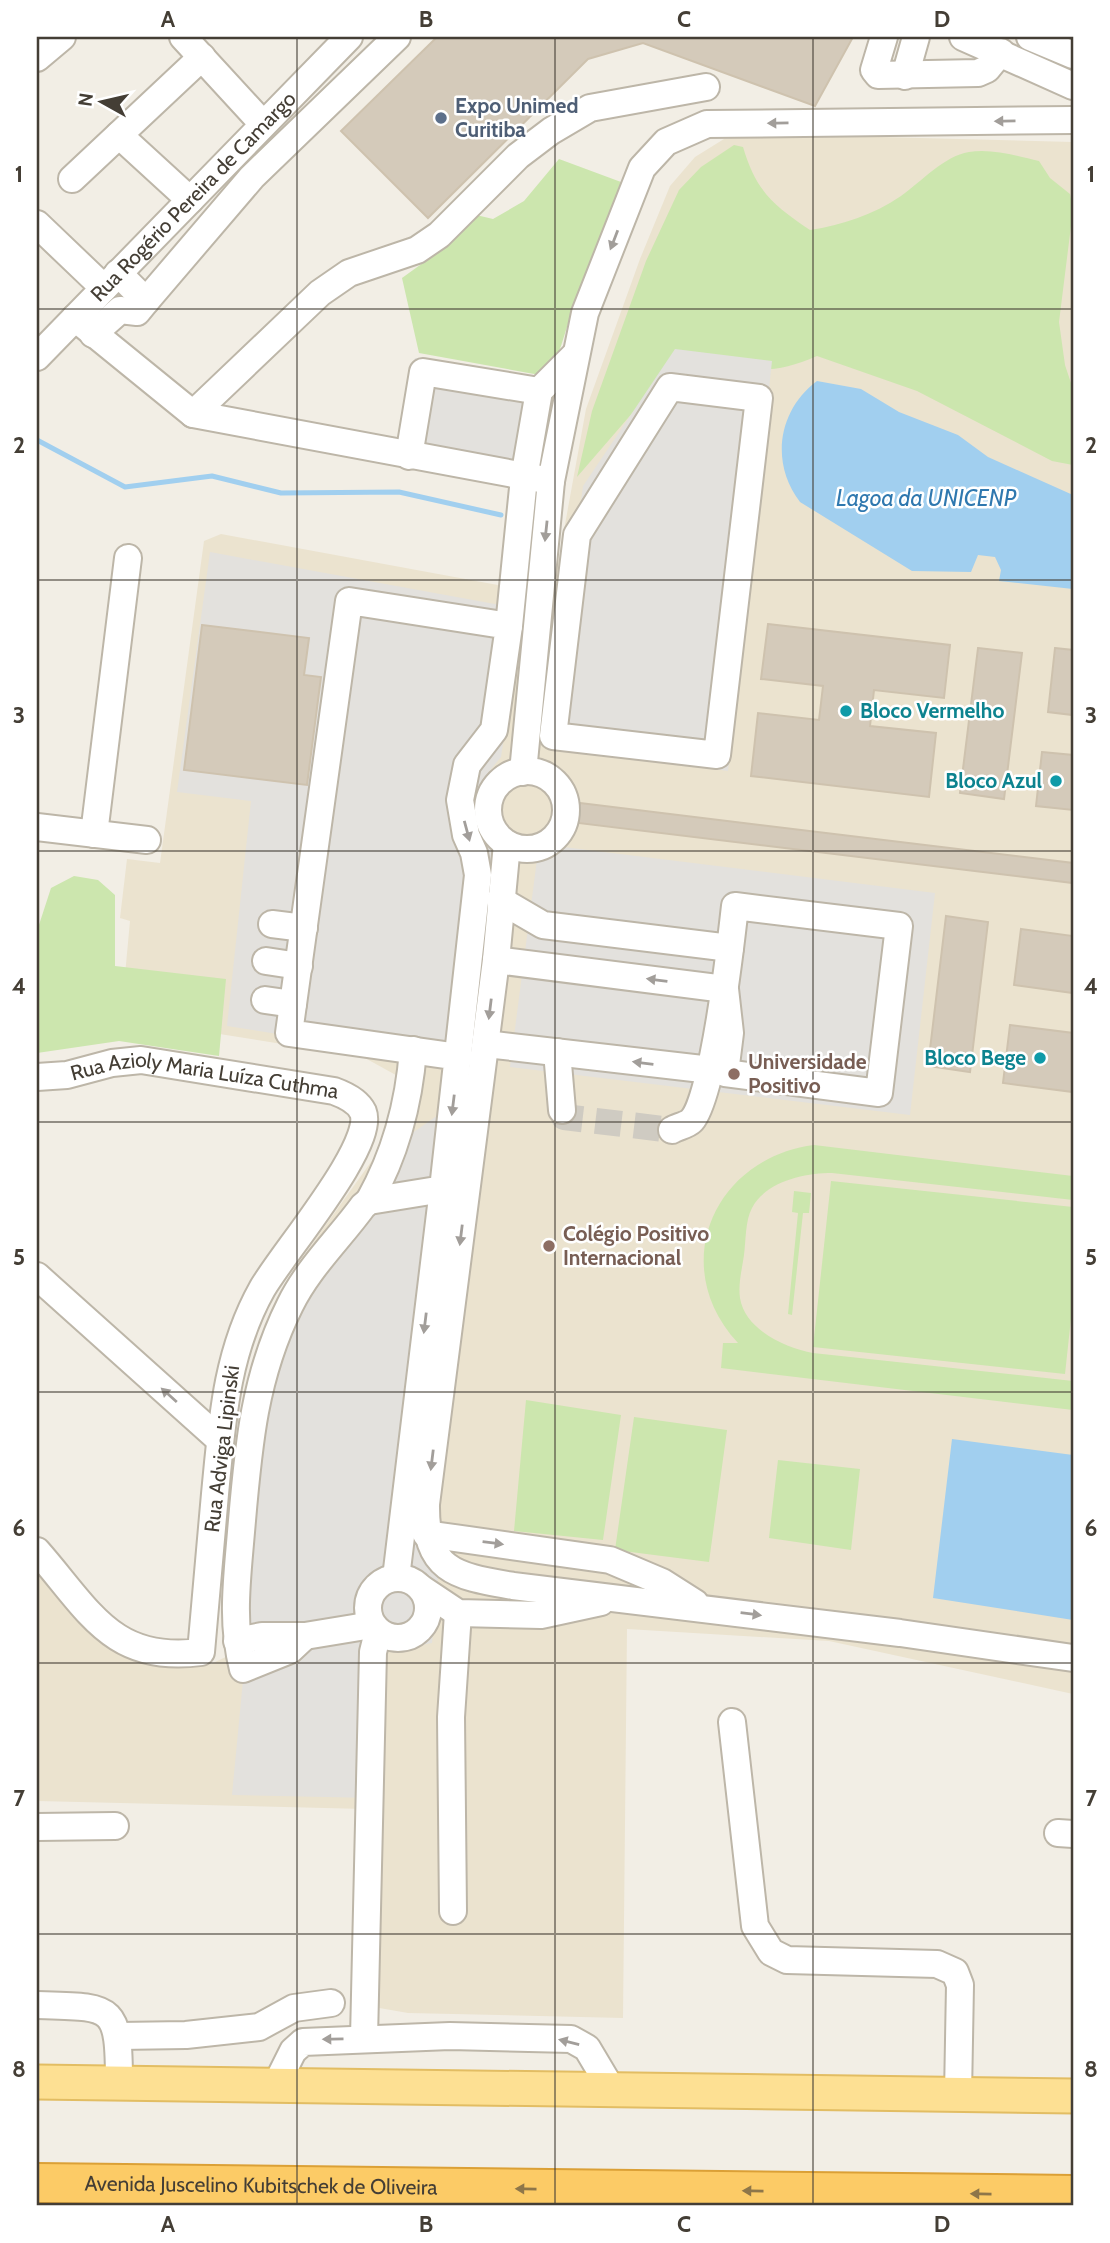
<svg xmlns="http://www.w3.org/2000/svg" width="1110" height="2243" font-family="Cabin,sans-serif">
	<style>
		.education { fill: #ebe3cf }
		.green { fill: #cce6ae }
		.parking { fill: #e3e1dd }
		.water { fill: #a1cfef }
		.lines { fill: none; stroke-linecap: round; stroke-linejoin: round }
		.stream { stroke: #a1cfef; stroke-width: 5 }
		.building { fill: #d4caba; stroke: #cec2ae; stroke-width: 2 }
		.minor-tunnel { stroke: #cfcbc2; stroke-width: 26; stroke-dasharray: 26 13; stroke-linecap: butt }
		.minor-casing { stroke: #bdb6a8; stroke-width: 30 }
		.major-casing { stroke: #e2bd63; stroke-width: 37 }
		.highway-casing { stroke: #dba036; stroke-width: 42 }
		.minor { stroke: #fff; stroke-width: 26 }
		.major { stroke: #fde093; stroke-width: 33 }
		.highway { stroke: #fccb66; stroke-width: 38 }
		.oneway { fill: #a29e9a }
		.oneway2 { fill: #8e7649 }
		.grid { fill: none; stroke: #443e35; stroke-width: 2; stroke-opacity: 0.55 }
		.service-dot { fill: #5c6f8a; stroke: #fff; stroke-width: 2.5 }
		.culture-dot { fill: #0f9aa8; stroke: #fff; stroke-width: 2.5 }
		.education-dot { fill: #8d6e63; stroke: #fff; stroke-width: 2.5 }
		.labels { text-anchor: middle; stroke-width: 5; stroke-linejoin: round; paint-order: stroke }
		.service-label { font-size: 21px; font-weight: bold; fill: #4e5e75; stroke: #fff; text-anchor: start }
		.street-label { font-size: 21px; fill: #443e35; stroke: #fff }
		.culture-label { font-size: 21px; font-weight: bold; fill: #0d838f; stroke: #fff; text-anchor: end }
		.education-label { font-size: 21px; font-weight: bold; fill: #785e54; stroke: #fff; text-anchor: start }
		.water-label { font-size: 23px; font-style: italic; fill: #2f78af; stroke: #fff }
		.neatline { fill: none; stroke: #443e35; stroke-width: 2.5 }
		.grid-label { font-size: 23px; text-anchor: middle; font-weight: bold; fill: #443e35 }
	</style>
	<rect width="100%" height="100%" fill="#f2eee5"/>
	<path class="education" d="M758,134L1073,142V1694L829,1641L627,1629L623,2018L408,2013L362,2005L365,1809L37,1801V1573L76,1616L188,1665L211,1664L232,1654L263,1338L276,1303L295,1268L381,1148L403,1079L365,1058L351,1055L188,1029H120L130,921L120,918L127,859L160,863L204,541L221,534L514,588L539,585L558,563L586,409L640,259L670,186L695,157L724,139Z"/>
	<path class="green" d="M734,145L743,147C756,191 773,205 810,230C842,225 873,215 901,196C921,182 944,156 969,152C991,148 1018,156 1039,161L1050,178L1070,194L1073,210L1059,322L1065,365L1073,389V465L1052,461L917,391L817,356C764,380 734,367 679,359L577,477L592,411L646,261L679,190L701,167Z
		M559,159L621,182C606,226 589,269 572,313C562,338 562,354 545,376L419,353L402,278L452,242L472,214L493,219L524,201Z
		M74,876L98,880L115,895V966L226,979L219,1056L119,1041L37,1053V931L51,888Z
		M814,1145L1073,1176V1200L832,1173C805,1173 766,1181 752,1208C745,1221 746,1241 744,1255C742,1269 738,1284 740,1298C745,1330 786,1348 813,1353L1073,1381V1410L721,1368L723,1343H738C667,1267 713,1158 814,1145Z
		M831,1181L1073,1207V1300L1065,1374L813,1347Z
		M794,1191L811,1193L809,1213H803L792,1315L788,1314L798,1213L792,1212Z
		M526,1400L621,1415L603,1540L514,1531Z
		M634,1417L727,1430L709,1562L615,1550Z
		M778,1460L860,1469L851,1550L769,1538Z"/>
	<path class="parking" d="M675,349L772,361L728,771L548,745L583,486Z
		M415,358L545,383L527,472L398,447Z
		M210,552L523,609L501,757L487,774L479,799L482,827L494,847L473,1065L227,1026L251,801L177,792Z
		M539,844L935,893L910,1115L510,1067Z
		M451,1106L405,1526L421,1553L439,1567L432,1643L385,1652L374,1798L232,1795L245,1659L255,1404L311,1255L398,1143Z"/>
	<path class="water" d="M817,381L861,389L899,412L958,435L988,457L1073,495V589L999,581L1001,570L995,557L978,555L971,572L912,571L800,502C770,463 778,410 817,381Z
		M952,1439L1073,1455V1620L933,1598Z"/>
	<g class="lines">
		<path class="stream" d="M37,440L125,487L212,476L281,493L399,492L501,515"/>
	</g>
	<path class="building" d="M437,37H853L815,106L643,43L588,59L428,218L341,131Z
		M768,624L950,645L944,698L874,690L870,726L936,733L929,797L751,776L758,713L819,720L823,686L761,679Z
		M202,625L309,638L304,675L321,677L307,785L184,770Z
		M978,648L1022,653L1004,799L960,793Z
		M1055,648L1073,650V715L1048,712Z
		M1042,752L1073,755V810L1036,806Z
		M580,803L1073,863V883L578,823Z
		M946,916L988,922L970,1072L928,1066Z
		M1021,929L1073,936V993L1014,985Z
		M1010,1025L1073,1033V1092L1003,1083Z"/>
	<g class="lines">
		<path class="minor-tunnel" d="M562,1110L564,1117L672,1130"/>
		<defs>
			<g id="minor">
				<path d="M183,37L263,124"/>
				<path d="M884,37L874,70L878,75L978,73L987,69L1001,52"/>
				<path d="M963,37L1073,86"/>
				<path d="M1030,37L1073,55"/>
				<path d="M37,58L62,37"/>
				<path d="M905,76L916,37"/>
				<path d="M119,135L190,200"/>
				<path d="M72,179L202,57"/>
				<path d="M37,224L104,288"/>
				<path d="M118,273L146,301L252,177L397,37"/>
				<path d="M75,318L193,414L320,293L349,273L417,250L439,235L518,156L551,131L590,108L706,87"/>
				<path d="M93,334L120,310L137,312L146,301"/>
				<path id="s1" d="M37,357L349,37"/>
				<path d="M670,387L759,398L717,755L553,736L577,535Z"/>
				<path d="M193,414L551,481"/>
				<path d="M409,456L423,372L539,391"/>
				<path d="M509,626L524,478L539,391L575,355"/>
				<circle cx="527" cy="810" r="39"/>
				<path d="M523,772L551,481L585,313L642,168L666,142L707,124L1073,120"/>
				<path d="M37,827L147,840"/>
				<path d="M94,834L128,558"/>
				<path d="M507,844L496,960L426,1504C425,1572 456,1576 513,1586L900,1633L1073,1658"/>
				<path d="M500,900L543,925L730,948"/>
				<path d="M272,924L304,928"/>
				<path d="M496,960L725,989"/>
				<path d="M266,961L299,966"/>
				<path d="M265,1000L293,1004"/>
				<path d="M486,1044L711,1070"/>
				<path d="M557,1052L562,1110"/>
				<path id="s2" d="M37,1077L67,1075L112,1063L141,1060L334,1091C345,1095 358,1101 363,1112C376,1145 281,1255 262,1289C226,1353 222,1422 215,1494C210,1547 206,1600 201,1652C112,1664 89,1610 37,1551"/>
				<path d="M672,1130C677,1127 687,1125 691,1121C713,1102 731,942 735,906L899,926L879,1093L725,1073L730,1033L725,989"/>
				<path d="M369,1201C396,1153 409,1104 413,1050"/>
				<path d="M37,1276L220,1440"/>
				<path d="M426,1534L610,1560L662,1582L695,1603"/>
				<circle cx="398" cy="1608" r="30"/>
				<path d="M396,1578L443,1189L456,1181"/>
				<path d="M422,1589L458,1613L541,1615L601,1602"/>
				<path d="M305,1636L290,1650L243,1669C231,1622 237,1580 241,1532C248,1451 253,1379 290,1305C308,1268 339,1239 363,1206L369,1201L443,1189L478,875L474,853L466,835L460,800L467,765L494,730L509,626L349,601L289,1033L459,1057"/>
				<path d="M237,1641L262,1636H305L372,1625"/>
				<path d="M732,1722L755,1926L771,1952L787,1960L937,1964L955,1972L960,1985L958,2095"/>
				<path d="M37,1827L115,1826"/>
				<path d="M1058,1833L1073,1834"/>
				<path d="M453,1911L451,1717L458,1613"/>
				<path d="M37,2005C114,2007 119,2004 119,2084"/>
				<path d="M119,2036L186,2035L259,2027L294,2008L331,2003"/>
				<path d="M364,2038L373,1652L378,1632"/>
				<path d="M276,2085L293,2051L303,2042L450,2036L571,2039L587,2048L612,2090"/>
			</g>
			<path id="major" d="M37,2082L1073,2096"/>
			<g id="highway">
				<path id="s3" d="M37,2183L1073,2195"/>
			</g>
		</defs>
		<use href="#minor" class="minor-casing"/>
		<use href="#major" class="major-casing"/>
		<use href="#highway" class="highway-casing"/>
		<use href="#minor" class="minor"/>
		<use href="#major" class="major"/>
		<use href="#highway" class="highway"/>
	</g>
	<defs><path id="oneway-solid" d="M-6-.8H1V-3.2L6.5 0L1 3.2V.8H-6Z" transform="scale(1.75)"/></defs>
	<g class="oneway">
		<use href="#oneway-solid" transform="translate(1005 121) rotate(179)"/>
		<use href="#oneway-solid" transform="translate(778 123) rotate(179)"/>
		<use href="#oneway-solid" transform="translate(614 240) rotate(111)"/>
		<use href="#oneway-solid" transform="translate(546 531) rotate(96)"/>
		<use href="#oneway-solid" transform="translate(467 831) rotate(75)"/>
		<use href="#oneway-solid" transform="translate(657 980) rotate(-173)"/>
		<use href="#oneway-solid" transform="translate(490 1009) rotate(97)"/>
		<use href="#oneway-solid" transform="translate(643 1063) rotate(-173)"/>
		<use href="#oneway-solid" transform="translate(453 1105) rotate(97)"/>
		<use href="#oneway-solid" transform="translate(461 1235) rotate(97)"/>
		<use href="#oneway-solid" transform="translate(425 1323) rotate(97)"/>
		<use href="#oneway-solid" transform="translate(169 1395) rotate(-138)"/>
		<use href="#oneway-solid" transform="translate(432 1460) rotate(97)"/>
		<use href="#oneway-solid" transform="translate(493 1543) rotate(7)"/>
		<use href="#oneway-solid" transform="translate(751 1614) rotate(7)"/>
		<use href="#oneway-solid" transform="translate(333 2039) rotate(179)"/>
		<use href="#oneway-solid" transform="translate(569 2042) rotate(-166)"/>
	</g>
	<g class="oneway2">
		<use href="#oneway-solid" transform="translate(526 2189) rotate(-179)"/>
		<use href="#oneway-solid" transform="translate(753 2191) rotate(-179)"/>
		<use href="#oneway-solid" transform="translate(981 2194) rotate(-179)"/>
	</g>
	<path class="grid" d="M297,37V2206M555,37V2206M813,37V2206M37,309H1073M37,580H1073M37,851H1073M37,1122H1073M37,1392H1073M37,1663H1073M37,1934H1073"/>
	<circle class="service-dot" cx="441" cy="118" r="7"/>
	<g class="culture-dot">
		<circle cx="846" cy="711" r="7"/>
		<circle cx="1056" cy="781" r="7"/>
		<circle cx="1040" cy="1058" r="7"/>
	</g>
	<g class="education-dot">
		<circle cx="734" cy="1074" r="7"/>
		<circle cx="549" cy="1246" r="7"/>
	</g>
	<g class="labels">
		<g class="service-label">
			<text x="455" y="113">Expo Unimed<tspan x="455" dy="24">Curitiba</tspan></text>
		</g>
		<g class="street-label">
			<text dy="7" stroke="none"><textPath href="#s1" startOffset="224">Rua Rogério Pereira de Camargo</textPath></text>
			<text dy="7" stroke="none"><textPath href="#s2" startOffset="170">Rua Azioly Maria Luíza Cuthma</textPath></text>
			<text transform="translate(222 1449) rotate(-83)" y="7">Rua Adviga Lipinski</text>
			<text dy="7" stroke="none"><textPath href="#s3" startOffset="224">Avenida Juscelino Kubitschek de Oliveira</textPath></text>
		</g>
		<g class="culture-label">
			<text x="860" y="718" text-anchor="start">Bloco Vermelho</text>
			<text x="1042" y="788">Bloco Azul</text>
			<text x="1026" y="1065">Bloco Bege</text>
		</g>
		<g class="education-label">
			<text x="748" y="1069">Universidade<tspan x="748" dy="24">Positivo</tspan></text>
			<text x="563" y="1241">Colégio Positivo<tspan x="563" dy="24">Internacional</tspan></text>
		</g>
		<g class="water-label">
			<text x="926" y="506">Lagoa da UNICENP</text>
		</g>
	</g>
	<rect width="1110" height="2243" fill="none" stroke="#ffffff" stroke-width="77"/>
	<g transform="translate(102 102) rotate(278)" stroke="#ffffff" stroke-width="5" paint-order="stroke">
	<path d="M0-5L12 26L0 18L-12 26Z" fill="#443e35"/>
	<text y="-10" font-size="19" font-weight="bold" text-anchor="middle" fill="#443e35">N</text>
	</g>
	<rect x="38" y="38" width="1034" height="2166" class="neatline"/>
	<g class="grid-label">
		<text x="168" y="27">A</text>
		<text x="426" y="27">B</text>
		<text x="684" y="27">C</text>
		<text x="942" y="27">D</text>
		<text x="19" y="182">1</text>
		<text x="1091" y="182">1</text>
		<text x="19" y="453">2</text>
		<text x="1091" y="453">2</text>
		<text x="19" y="723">3</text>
		<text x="1091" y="723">3</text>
		<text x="19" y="994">4</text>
		<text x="1091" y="994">4</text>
		<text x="19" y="1265">5</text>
		<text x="1091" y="1265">5</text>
		<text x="19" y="1536">6</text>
		<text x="1091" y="1536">6</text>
		<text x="19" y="1806">7</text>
		<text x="1091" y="1806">7</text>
		<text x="19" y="2077">8</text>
		<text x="1091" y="2077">8</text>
		<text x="168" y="2232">A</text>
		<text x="426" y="2232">B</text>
		<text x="684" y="2232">C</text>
		<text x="942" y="2232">D</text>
	</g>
</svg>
